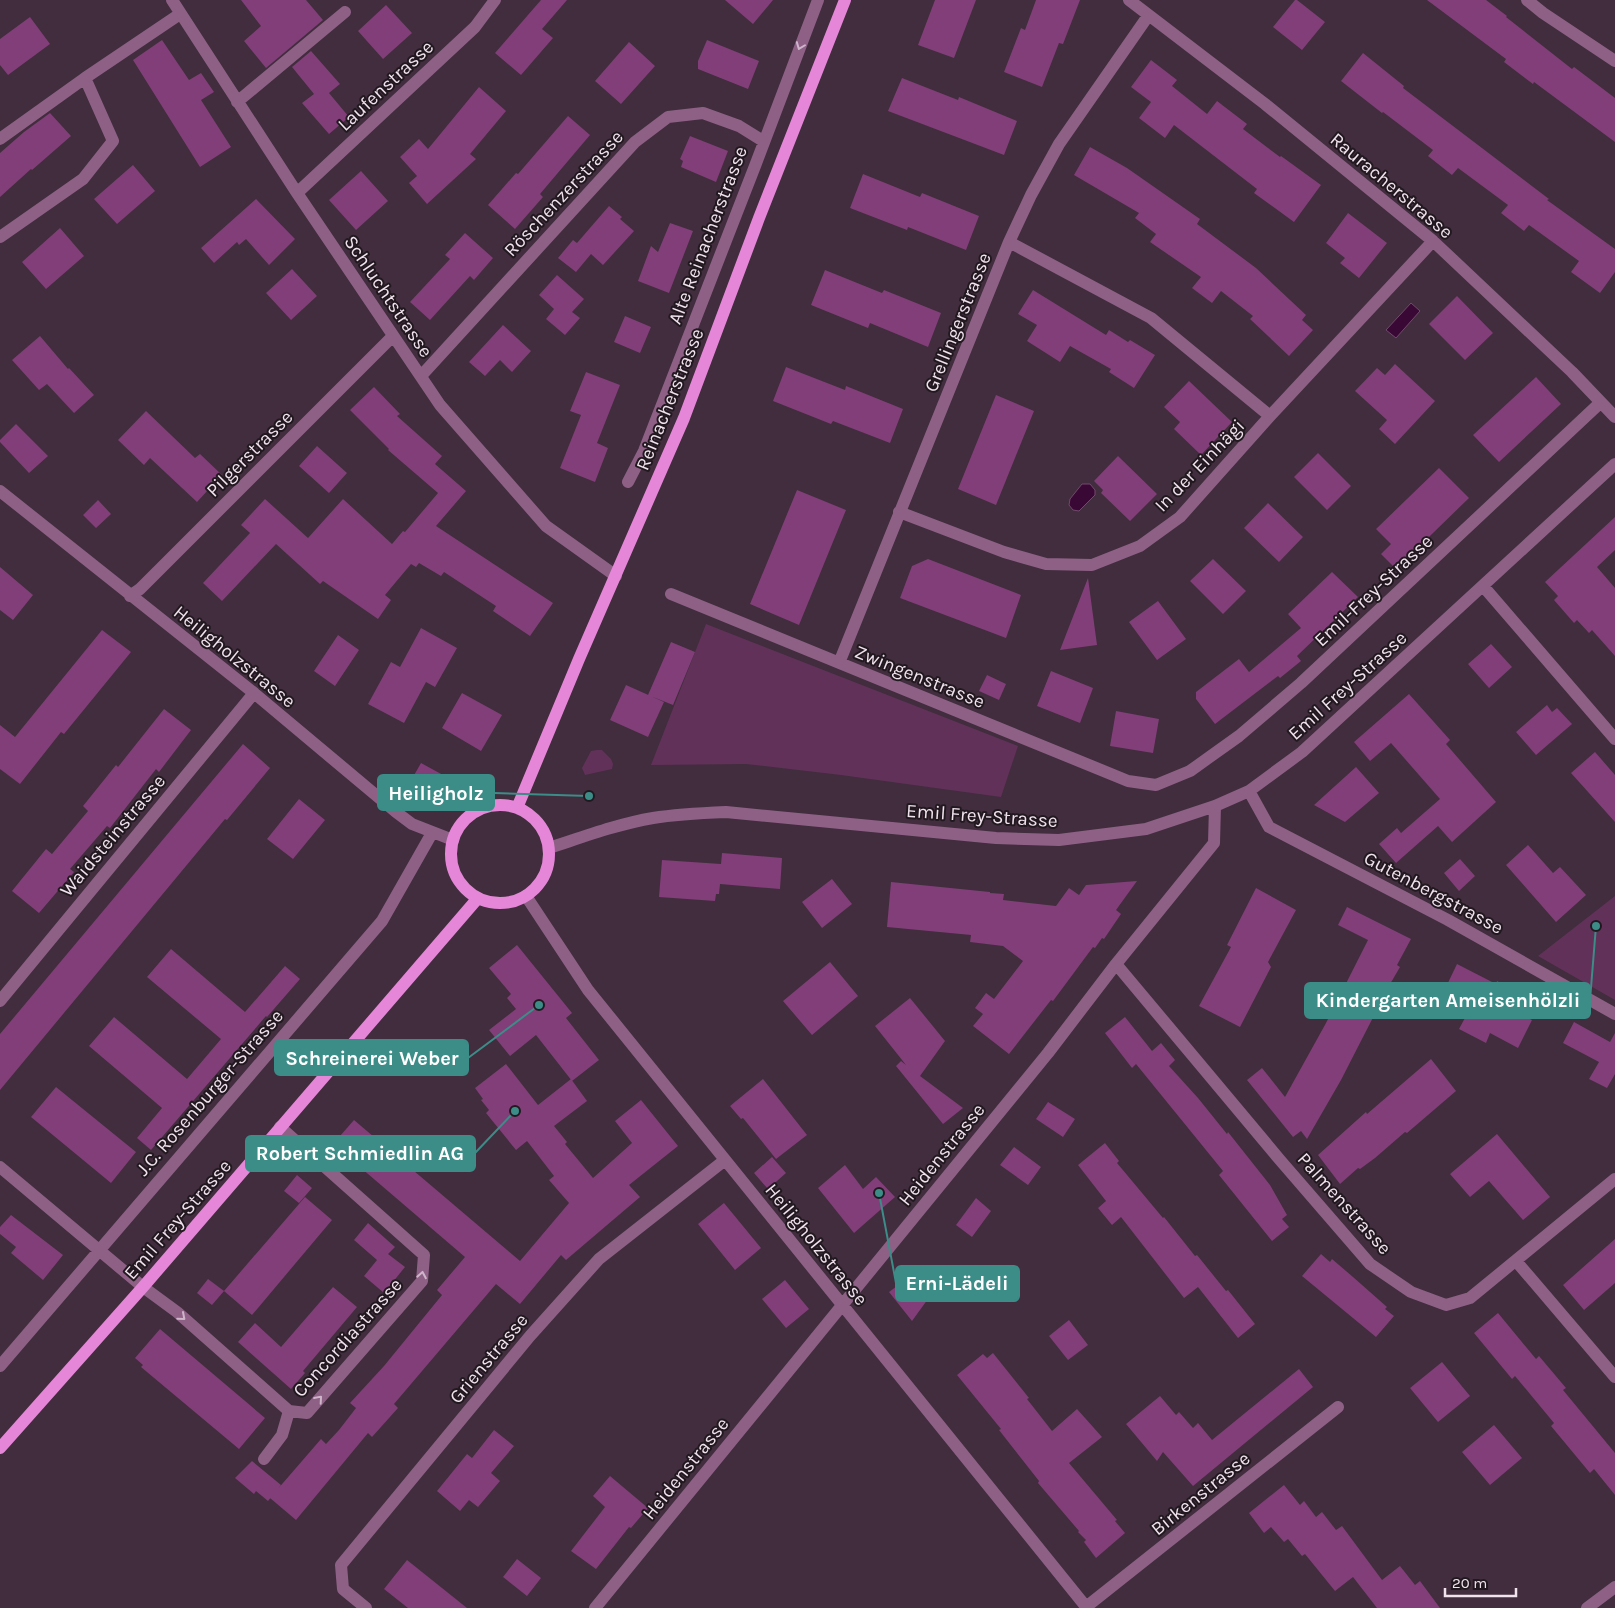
<svg xmlns="http://www.w3.org/2000/svg" width="1615" height="1608" font-family="Karla,sans-serif">
	<style>
		.green { fill: #61315a }
		.water { fill: #3a0835; stroke: #714a6c }
		.building { fill: #813e78 }
		.lines { fill: none; stroke-linecap: round; stroke-linejoin: round }
		.minor { stroke: #8e6086; stroke-width: 12 }
		.major { stroke: #e686d8; stroke-width: 12 }
		.oneway { stroke: #ceb5ca }
		.labels { text-anchor: middle; stroke-width: 4; stroke-linejoin: round; paint-order: stroke }
		.street-label { font-size: 19px; fill: #f1e3ee; stroke: #221920 }
		.leader { fill: none; stroke: #3c8c88; stroke-width: 2 }
		.callout-dot { fill: #3c8c88; stroke: #221920; stroke-width: 2 }
		.callout { fill: #3c8c88; stroke: #3c8c88; stroke-width: 2 }
		.callout-label { font-size: 20px; text-anchor: middle; font-weight: bold; fill: #fff }
	</style>
	<rect width="100%" height="100%" fill="#412d3d"/>
	<path class="green" d="M706,624L1018,746L1001,797L841,775L746,764L651,765Z
		M597,750H602L611,759L613,764L612,769L585,775L582,768L591,751Z
		M1615,896V1000L1538,956Z"/>
	<path class="water" d="M1411,303L1420,311L1396,338L1386,330Z
		M1082,484H1090L1095,490V495L1079,511L1073,510L1069,505L1070,499Z"/>
	<path class="building" d="M241,0H306L323,20L266,68L244,41L261,26Z
		M541,0H567L542,29L553,38L521,75L495,53Z
		M725,0H773L753,24Z
		M935,0H976L954,58L918,45Z
		M1036,0H1080L1063,44L1059,43L1042,87L1004,72L1021,28L1025,30Z
		M1295,0H1297L1325,22L1302,50L1273,27Z
		M1427,0H1486L1507,16L1506,17L1572,69L1574,67L1615,98V142L1534,82L1533,84L1504,62L1506,59Z
		M386,5L412,33L383,59L358,31Z
		M30,17L50,44L8,75L0,65V39Z
		M162,40L189,80L201,73L214,92L201,100L231,147L200,167L133,60Z
		M707,40L759,61L748,89L698,69V61Z
		M629,42L655,66L621,104L595,81Z
		M311,51L340,84L329,93L349,117L329,134L302,103L314,94L292,67Z
		M1363,53L1404,86L1403,88L1549,199L1547,200L1615,249V272L1600,293L1571,272L1579,261L1529,225L1524,231L1501,213L1508,205L1458,168L1452,175L1428,156L1433,150L1383,112L1382,113L1341,81Z
		M1151,60L1177,80L1172,86L1207,114L1217,101L1247,124L1243,129L1280,157L1281,156L1321,185L1294,222L1254,193L1257,189L1174,125L1165,138L1139,118L1151,102L1131,87Z
		M902,78L958,100L959,97L1017,121L1004,155L888,111Z
		M479,87L506,111L470,154L476,159L427,204L409,183L417,176L400,157L419,139L428,149Z
		M50,113L71,136L32,170L31,169L0,197V153L24,132Z
		M568,116L590,135L540,194L543,197L515,229L488,205L516,173L518,174Z
		M690,136L728,151L716,182L681,167L683,161L680,159Z
		M1090,147L1127,168L1200,219L1197,224L1256,268L1306,315L1302,320L1313,330L1289,356L1250,319L1253,316L1221,291L1212,303L1192,288L1201,277L1150,242L1156,234L1135,218L1139,213L1074,175Z
		M133,165L155,191L117,224L94,199Z
		M361,171L388,201L356,230L329,200Z
		M863,174L920,197L922,193L979,216L966,250L908,227L907,230L850,208Z
		M256,199L295,239L269,265L246,239L239,245L237,242L214,263L201,248Z
		M609,206L622,217L620,219L634,231L603,265L591,254L576,272L558,258L573,240L577,243Z
		M1348,213L1387,243L1359,278L1340,263L1345,258L1326,243Z
		M670,223L693,231L669,293L638,281L651,246L658,252Z
		M60,228L84,256L46,289L22,262Z
		M465,233L493,258L474,280L470,276L430,320L410,302L450,259L445,255Z
		M292,269L317,296L291,320L266,293Z
		M825,270L882,293L884,290L941,313L928,347L870,323L868,328L811,305Z
		M557,275L584,299L572,312L580,318L565,335L546,319L554,309L539,295Z
		M1033,290L1106,335L1109,330L1128,342L1130,340L1155,355L1134,388L1109,372L1111,369L1070,346L1060,362L1027,341L1037,325L1018,314Z
		M1457,296L1493,333L1465,360L1429,324Z
		M625,316L651,327L640,353L614,342Z
		M503,325L531,351L512,372L500,360L485,376L469,362Z
		M40,336L68,369L69,368L94,395L74,413L47,384L39,390L12,360Z
		M1395,364L1435,401L1395,444L1379,429L1387,420L1355,391L1377,368L1385,375Z
		M786,367L845,390L846,386L903,409L890,443L833,421L831,424L773,401Z
		M586,372L620,385L597,443L608,448L595,482L560,468L581,415L570,411Z
		M1536,377L1561,404L1499,462L1473,435Z
		M1189,381L1232,422L1201,455L1174,429L1180,422L1164,407Z
		M374,387L400,414L397,416L442,456L435,464L466,491L436,526L553,603L530,636L493,611L496,606L444,572L441,576L419,563L416,567L411,564L385,595L391,600L378,619L323,581L320,584L276,544L222,601L203,583L250,533L241,525L265,499L308,538L343,499L392,544L403,531L405,532L438,493L388,450L389,449L350,410Z
		M996,395L1034,411L996,505L958,489Z
		M146,411L195,458L200,454L222,475L197,502L150,458L144,465L118,440Z
		M16,424L48,456L29,473L0,442V440Z
		M317,446L347,473L329,493L299,466Z
		M1318,453L1351,486L1327,510L1294,477Z
		M1118,456L1157,494L1130,521L1101,493L1103,490L1094,481Z
		M1439,468L1469,498L1396,569L1381,554L1391,544L1376,529Z
		M797,490L846,510L799,625L750,604Z
		M98,500L111,514L96,528L83,515Z
		M1268,503L1303,537L1279,562L1244,528Z
		M1615,517V550L1597,567L1615,588V656L1592,630L1589,633L1577,620L1574,623L1554,600L1558,596L1545,582Z
		M928,559L1021,595L1006,638L900,598L912,566Z
		M1213,559L1246,591L1223,614L1190,581Z
		M0,567L33,595L13,620L0,610Z
		M1332,572L1358,597L1297,656L1301,661L1280,678L1278,676L1215,724L1196,699V692L1239,659L1249,672L1301,628L1288,614Z
		M1088,578L1097,645L1060,650Z
		M1158,601L1186,639L1157,660L1129,622Z
		M421,628L457,648L435,687L426,682L404,723L368,704L391,662L400,667Z
		M102,630L131,652L64,734L61,732L20,784L0,769V725L15,737Z
		M338,635L359,650L335,686L314,671Z
		M671,642L695,652L673,705L648,695Z
		M1491,644L1512,667L1489,688L1468,664Z
		M1051,671L1093,688L1080,723L1037,706Z
		M987,675L1006,684L999,700L979,691Z
		M626,685L664,702L648,737L610,720Z
		M462,693L502,715L481,751L442,728Z
		M1409,694L1450,740L1446,744L1496,802L1452,842L1438,826L1396,863L1379,844L1397,828L1401,833L1440,799L1391,743L1370,761L1354,742Z
		M1547,705L1552,712L1557,708L1572,724L1536,755L1516,732Z
		M164,709L191,730L159,772L156,769L110,828L107,826L70,869L74,872L39,913L12,891L46,849L52,854L88,811L83,806L116,765L118,767Z
		M1116,711L1159,719L1153,753L1110,746Z
		M243,744L270,768L227,820L225,819L0,1090V1034Z
		M1595,752L1615,775V822L1571,773Z
		M421,763L443,775L431,796L409,784Z
		M1356,767L1379,793L1345,822L1314,805Z
		M299,799L325,820L293,859L267,839Z
		M1528,845L1553,873L1560,867L1586,895L1556,922L1506,865Z
		M722,853L782,858L780,889L720,884L719,894H716L715,901L659,897L662,860L721,864Z
		M1460,859L1475,876L1459,891L1444,873Z
		M832,879L852,904L822,928L802,902Z
		M1137,881L1116,910L1121,914L1104,939L1102,938L1095,948L1093,947L1053,1001L1051,1000L1009,1054L973,1026L983,1014L975,1008L986,993L994,999L1023,961L1003,946L970,942L971,935L887,927L891,882L990,892V893L1004,894L1003,900L1056,906L1069,888L1079,895L1086,885Z
		M1256,888L1296,910L1268,962L1271,967L1240,1027L1199,1006L1231,947L1227,945Z
		M1347,907L1411,939L1397,965L1400,967L1386,991L1370,982L1383,998L1341,1080L1307,1139L1301,1131L1293,1137L1247,1080L1262,1068L1285,1097L1326,1023L1368,940L1338,925Z
		M517,945L572,1013L566,1018L599,1060L572,1081L536,1035L510,1056L489,1030L516,1009L507,998L511,994L489,968Z
		M171,949L245,1012L285,966L300,979L267,1017L266,1016L151,1150L137,1138L162,1108L89,1046L114,1017L187,1079L221,1039L147,977Z
		M830,962L858,996L812,1035L783,1001Z
		M1457,964L1496,984L1497,981L1531,999L1522,1015L1532,1020L1518,1048L1490,1033L1486,1043L1459,1029L1473,1003L1445,989Z
		M910,998L945,1041L920,1076L963,1108L943,1124L896,1066L901,1061L906,1065L875,1026Z
		M1125,1017L1152,1051L1161,1043L1175,1060L1169,1066L1198,1098L1227,1134L1228,1132L1270,1185L1287,1215L1282,1219L1289,1227L1272,1241L1219,1175L1223,1171L1136,1064L1132,1068L1105,1033Z
		M1574,1022L1610,1042L1615,1033V1074L1607,1088L1589,1079L1599,1062L1563,1043Z
		M1431,1059L1456,1091L1407,1133L1405,1132L1375,1158L1360,1169L1358,1168L1340,1184L1318,1155L1366,1112L1367,1114Z
		M506,1064L538,1105L571,1079L587,1101L554,1126L567,1142L565,1144L593,1178L632,1143L615,1121L641,1100L678,1146L629,1185L640,1197L566,1260L561,1255L520,1304L496,1284L394,1404L398,1408L372,1437L368,1433L296,1520L270,1498L321,1439L326,1444L339,1430L356,1408L350,1403L384,1366L442,1295L437,1290L465,1257L333,1144L354,1120L520,1261L569,1203L549,1180L554,1176L527,1141L516,1150L486,1113L489,1110L481,1100L483,1099L475,1088Z
		M763,1079L807,1135L776,1159L743,1118L741,1119L730,1106Z
		M56,1087L136,1152L111,1183L31,1117Z
		M1048,1102L1075,1119L1063,1137L1036,1119Z
		M1497,1134L1550,1197L1523,1220L1489,1181L1470,1197L1450,1174Z
		M1105,1143L1119,1161L1117,1163L1163,1218L1164,1217L1195,1256L1197,1255L1226,1291L1228,1290L1255,1324L1238,1338L1198,1287L1184,1298L1121,1217L1112,1225L1098,1208L1106,1201L1078,1165Z
		M1014,1147L1041,1167L1028,1185L1000,1165Z
		M772,1157L786,1173L768,1189L754,1173Z
		M845,1165L863,1189L876,1177L895,1197L854,1233L818,1188Z
		M297,1175L312,1188L299,1203L284,1191Z
		M305,1197L332,1220L252,1315L224,1291Z
		M976,1198L991,1211L972,1237L956,1225Z
		M724,1203L761,1248L735,1270L698,1224Z
		M11,1215L63,1255L43,1280L11,1253L16,1247L0,1234V1227Z
		M368,1223L395,1247L388,1254L405,1267L384,1293L364,1276L377,1260L354,1240Z
		M1615,1239V1283L1584,1310L1563,1285Z
		M1321,1254L1330,1262L1332,1259L1353,1277L1387,1307L1385,1309L1394,1316L1376,1337L1302,1276Z
		M917,1271L933,1292L912,1321L889,1292Z
		M208,1279L224,1291L212,1305L197,1293Z
		M785,1280L809,1309L786,1328L762,1299Z
		M333,1287L357,1307L303,1371L305,1373L291,1389L238,1342L255,1323L281,1347Z
		M1498,1313L1536,1359L1539,1356L1566,1388L1563,1390L1615,1453V1495L1594,1469L1590,1473L1551,1426L1554,1423L1515,1376L1512,1379L1474,1333Z
		M1069,1320L1088,1345L1068,1360L1049,1336Z
		M160,1329L265,1418L239,1449L141,1367L143,1365L135,1358Z
		M993,1353L1029,1398L1027,1399L1052,1431L1077,1409L1102,1437L1069,1463L1117,1520L1115,1521L1125,1533L1096,1558L1084,1542L1086,1540L1078,1532L1079,1531L1038,1483L1039,1481L999,1430L1001,1429L957,1375L983,1354L987,1358Z
		M1442,1362L1470,1396L1438,1422L1410,1388Z
		M1299,1369L1313,1387L1193,1486L1163,1452L1157,1461L1126,1424L1160,1396L1176,1415L1179,1412L1193,1428L1198,1423L1212,1440Z
		M1494,1425L1522,1458L1490,1485L1462,1452Z
		M494,1430L514,1446L491,1473L500,1481L478,1507L469,1500L460,1511L437,1491L467,1454L472,1458Z
		M252,1461L281,1485L268,1501L256,1491L254,1494L235,1478Z
		M610,1476L648,1508L631,1528L629,1527L596,1569L571,1551L605,1507L593,1496Z
		M1284,1485L1300,1505L1304,1501L1316,1517L1322,1512L1336,1530L1342,1526L1382,1580L1400,1566L1415,1585L1420,1581L1440,1608H1377L1353,1577L1335,1591L1305,1554L1302,1556L1288,1539L1284,1542L1271,1527L1264,1533L1249,1513Z
		M517,1559L541,1578L527,1596L503,1577Z
		M407,1560L467,1608H408L384,1589Z"/>
	<g class="lines">
		<path class="minor" d="M172,0L297,193L440,405L546,526L616,576
			M1129,0L1265,104L1433,241L1572,372L1615,417
			M1527,0L1543,13L1615,61
			M237,102L345,12
			M0,139L85,78L180,14
			M297,193L475,27L495,0
			M0,237L83,179L113,141L85,78
			M1009,242L1151,318L1270,416
			M421,376L635,142L668,117L703,113L739,126L763,141
			M628,482L644,451L755,166L818,0
			M0,491L254,693L396,812L412,824L453,840
			M899,512L1004,552L1046,564L1092,565L1140,546L1180,517L1270,416L1433,241
			M1483,586L1615,739
			M671,594L1128,781L1156,785L1190,771L1239,736L1301,683L1600,403
			M130,596L140,589L393,336
			M839,663L1009,242L1031,195L1059,144L1148,16
			M1249,791L1269,827L1448,920L1615,1014
			M549,848C583,837 618,824 653,818C678,814 702,813 726,812L996,838L1059,840L1146,829L1215,806L1249,791L1302,752L1615,464
			M526,896L588,990L1087,1608
			M1116,964L1280,1160L1370,1264L1411,1292L1446,1305L1470,1298L1615,1179
			M0,1001L254,693
			M0,1167L143,1287L177,1312L289,1411L307,1413L422,1281L424,1255L280,1127
			M1516,1261L1615,1377
			M0,1366L382,921L432,833
			M264,1459L282,1435L289,1411
			M1086,1607L1338,1407
			M366,1608L343,1589L341,1565L530,1336L599,1259L725,1160
			M595,1608L1048,1053L1116,964L1214,843L1215,806
			M1587,1608L1615,1587"/>
		<path class="major" d="M451 854a49 49 0 1 1 98 0a49 49 0 1 1-98 0Z
			M517,808L579,659L684,418L759,218L845,0
			M0,1448L143,1287L478,898"/>
	</g>
	<defs><path id="oneway-chevron" d="M-2-3.5L2.5 0L-2 3.5" fill="none" stroke-width="1.6" stroke-linecap="round" stroke-linejoin="round" transform="scale(1.25)"/></defs>
	<g class="oneway">
		<use href="#oneway-chevron" transform="translate(800 46) rotate(111)"/>
		<use href="#oneway-chevron" transform="translate(422 1275) rotate(-80)"/>
		<use href="#oneway-chevron" transform="translate(182 1317) rotate(41)"/>
		<use href="#oneway-chevron" transform="translate(319 1399) rotate(-49)"/>
	</g>
	<g class="labels">
		<g class="street-label">
			<text transform="translate(385 85) rotate(-43)" y="7">Laufenstrasse</text>
			<text transform="translate(1392 185) rotate(40)" y="7">Rauracherstrasse</text>
			<text transform="translate(563 193) rotate(-47)" y="7">Röschenzerstrasse</text>
			<text transform="translate(707 235) rotate(-69)" y="7">Alte Reinacherstrasse</text>
			<text transform="translate(389 296) rotate(56)" y="7">Schluchtstrasse</text>
			<text transform="translate(957 322) rotate(-68)" y="7">Grellingerstrasse</text>
			<text transform="translate(669 399) rotate(-68)" y="7">Reinacherstrasse</text>
			<text transform="translate(249 453) rotate(-45)" y="7">Pilgerstrasse</text>
			<text transform="translate(1199 465) rotate(-46)" y="7">In der Einhägi</text>
			<text transform="translate(1373 590) rotate(-43)" y="7">Emil-Frey-Strasse</text>
			<text transform="translate(235 656) rotate(39)" y="7">Heiligholzstrasse</text>
			<text transform="translate(920 676) rotate(22)" y="7">Zwingenstrasse</text>
			<text transform="translate(1347 685) rotate(-42)" y="7">Emil Frey-Strasse</text>
			<text transform="translate(982 815) rotate(4)" y="7">Emil Frey-Strasse</text>
			<text transform="translate(112 835) rotate(-50)" y="7">Waidsteinstrasse</text>
			<text transform="translate(1434 892) rotate(28)" y="7">Gutenbergstrasse</text>
			<text transform="translate(209 1092) rotate(-49)" y="7">J.C. Rosenburger-Strasse</text>
			<text transform="translate(941 1154) rotate(-51)" y="7">Heidenstrasse</text>
			<text transform="translate(1345 1203) rotate(48)" y="7">Palmenstrasse</text>
			<text transform="translate(177 1219) rotate(-49)" y="7">Emil Frey-Strasse</text>
			<text transform="translate(817 1244) rotate(51)" y="7">Heiligholzstrasse</text>
			<text transform="translate(347 1337) rotate(-48)" y="7">Concordiastrasse</text>
			<text transform="translate(488 1358) rotate(-50)" y="7">Grienstrasse</text>
			<text transform="translate(685 1468) rotate(-51)" y="7">Heidenstrasse</text>
			<text transform="translate(1200 1493) rotate(-39)" y="7">Birkenstrasse</text>
		</g>
	</g>
	<path class="leader" d="M589 796L494 793M1596 926L1590 1000M539 1005L468 1058M515 1111L475 1153M879 1193L896 1283"/>
	<g class="callout-dot">
		<circle cx="589" cy="796" r="5"/>
		<circle cx="1596" cy="926" r="5"/>
		<circle cx="539" cy="1005" r="5"/>
		<circle cx="515" cy="1111" r="5"/>
		<circle cx="879" cy="1193" r="5"/>
	</g>
	<g class="callout">
		<rect x="378" y="775" width="116" height="35" rx="5"/>
		<rect x="1305" y="983" width="285" height="35" rx="5"/>
		<rect x="275" y="1040" width="193" height="35" rx="5"/>
		<rect x="246" y="1136" width="229" height="35" rx="5"/>
		<rect x="896" y="1266" width="123" height="35" rx="5"/>
	</g>
	<g class="callout-label">
		<text x="436" y="800">Heiligholz</text>
		<text x="1448" y="1007">Kindergarten Ameisenhölzli</text>
		<text x="372" y="1065">Schreinerei Weber</text>
		<text x="360" y="1160">Robert Schmiedlin AG</text>
		<text x="957" y="1290">Erni-Lädeli</text>
	</g>
	<path d="M1445 1588v8h71v-8" fill="none" stroke="#f1e3ee" stroke-width="2.5"/>
	<text x="1452" y="1588" font-size="15" fill="#f1e3ee" stroke="#221920" stroke-width="4" paint-order="stroke">20 m</text>
</svg>
